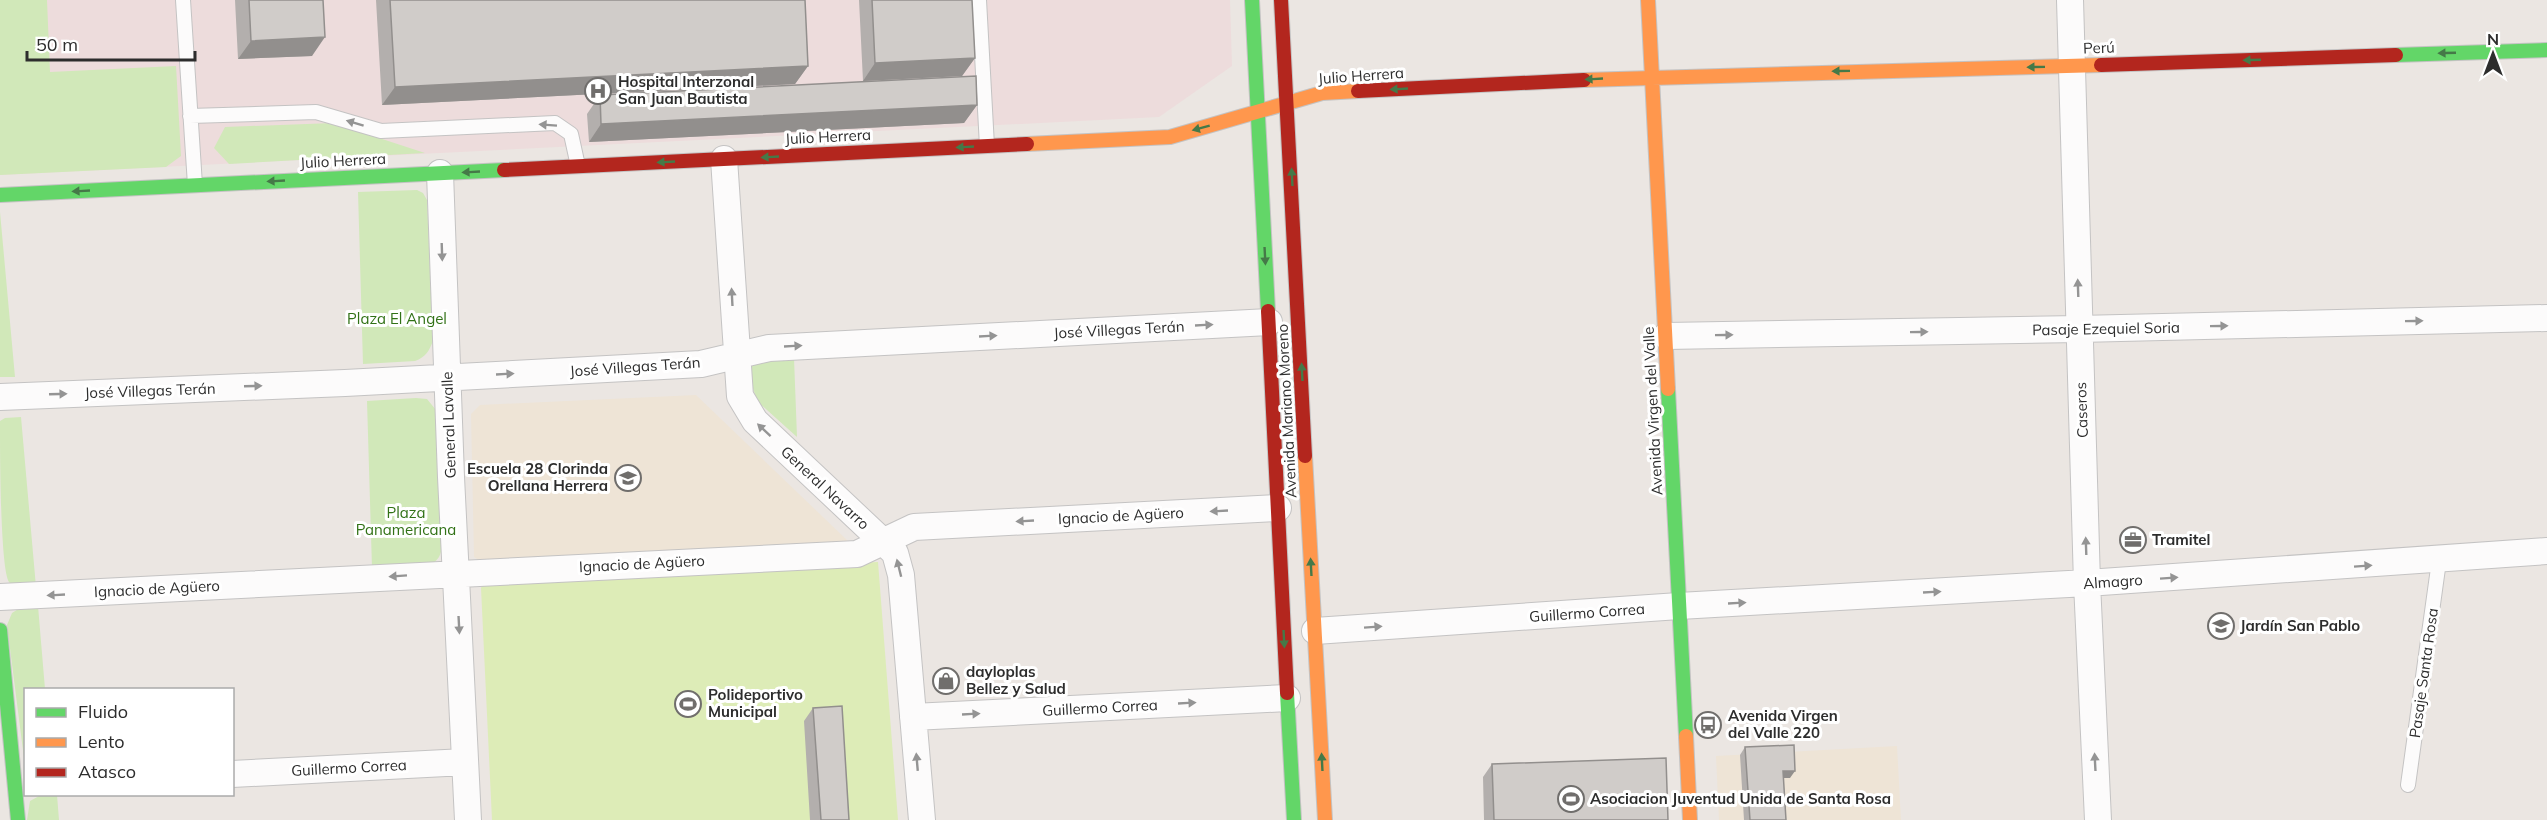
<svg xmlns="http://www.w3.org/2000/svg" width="2547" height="820" font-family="Mulish,sans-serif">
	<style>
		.education { fill: #eee4d6 }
		.medical { fill: #eddcdc }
		.green { fill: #d1e8b9 }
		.pitch { fill: #ddecb7 }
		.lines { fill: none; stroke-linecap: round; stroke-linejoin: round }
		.lane-casing { stroke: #c4c3c3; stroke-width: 16 }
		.street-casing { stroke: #c4c3c3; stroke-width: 28 }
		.fast-casing { stroke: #c4c3c3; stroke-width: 16 }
		.slow-casing { stroke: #c4c3c3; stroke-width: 16 }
		.jam-casing { stroke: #c4c3c3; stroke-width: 16 }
		.lane { stroke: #fcfbfb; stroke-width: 14 }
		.street { stroke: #fcfbfb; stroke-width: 26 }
		.fast { stroke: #63d668; stroke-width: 14 }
		.slow { stroke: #ff974d; stroke-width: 14 }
		.jam { stroke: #b3261e; stroke-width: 14 }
		.wall { fill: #b3afad }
		.shaded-wall { fill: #928f8d }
		.building { fill: #d0ccc9; stroke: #928f8d; stroke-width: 1.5 }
		.oneway { fill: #457948 }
		.oneway2 { fill: #949494 }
		.labels { text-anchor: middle; stroke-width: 6; stroke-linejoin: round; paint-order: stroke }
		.street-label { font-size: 15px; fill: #2d2d2d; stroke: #fff }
		.poi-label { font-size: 15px; font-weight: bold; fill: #2d2d2d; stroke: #fff; text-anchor: start }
		.park-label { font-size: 15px; fill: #317116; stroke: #fff }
	</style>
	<rect width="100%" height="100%" fill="#ebe6e2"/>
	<path class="education" d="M696,395L849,542L482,562L474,557L471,414L480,405Z
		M1897,746L1901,820H1719L1716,756Z"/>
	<path class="medical" d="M0,0H1230L1232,66L1159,117L0,175Z"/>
	<path class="green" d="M0,0H47L50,72L176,66L181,156L166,167L0,175Z
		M333,123L425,153L229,164L214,148L225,127Z
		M417,190L423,193L427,200L433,341C429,351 426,357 415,361L363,364L358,192Z
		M0,212L15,377H0Z
		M794,358L797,437L758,402L747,373L754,363Z
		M416,398L427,399L436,410L442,545C441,555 439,560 430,565L372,568L367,401Z
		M21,417L36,587C27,587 15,589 9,582C0,568 0,447 0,421L5,418Z
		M23,606H38L45,689L26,690L25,766L7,625L12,613Z
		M41,795H57L59,820H27L30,801Z"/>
	<path class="pitch" d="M878,562L898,820H492L481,588L485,580Z"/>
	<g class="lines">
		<defs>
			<path id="lane" d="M183,0L195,185
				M979,0L987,146
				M190,116L316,112L381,131L555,123L571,134L578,166
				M2408,785L2439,561"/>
			<path id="street" d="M2070,0L2087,583L2098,820
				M724,159L740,396L755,421L895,553L901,575L922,820
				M440,173L451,477L468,820
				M1666,336L2079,329L2547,318
				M0,397L345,383L701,364L769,348L1269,322
				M0,597L857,554L914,527L1278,508
				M1315,631L1679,606L2087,583L2547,551
				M913,717L1287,698
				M232,774L465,762"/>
			<path id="fast" d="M1252,0L1268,311
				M2396,55L2547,50
				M0,195L504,170
				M1668,389L1686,736
				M0,630L18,820
				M1287,693L1294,820"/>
			<path id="slow" d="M1648,0L1668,389
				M1584,80L2101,65
				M1027,144L1170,137L1322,93L1358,91
				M1305,456L1325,820
				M1686,736L1690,820"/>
			<path id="jam" d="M1281,0L1305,456
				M2101,65L2396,55
				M1358,91L1584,80
				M504,170L1027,144
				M1268,311L1287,693"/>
		</defs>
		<use href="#lane" class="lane-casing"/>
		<use href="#street" class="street-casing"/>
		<use href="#fast" class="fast-casing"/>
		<use href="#slow" class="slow-casing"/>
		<use href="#jam" class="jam-casing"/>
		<use href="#lane" class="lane"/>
		<use href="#street" class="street"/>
		<use href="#fast" class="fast"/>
		<use href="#slow" class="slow"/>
		<use href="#jam" class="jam"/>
	</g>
	<path class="wall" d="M235,0H323L312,56L238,59Z
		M376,0H805L808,66L795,84L382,105Z
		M859,0H972L975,58L962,76L863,81Z
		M600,95L977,105L964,123L589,142L587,114Z
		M813,708L849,820H810L804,721Z
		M1745,747L1790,778H1783L1786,820H1744L1740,755Z
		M1492,764L1668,820H1484L1483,777Z"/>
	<path class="shaded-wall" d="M325,37L312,56L238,59L251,41Z
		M975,58L962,76L863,81L875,63Z
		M808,66L795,84L382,105L395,87Z
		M977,105L964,123L589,142L601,124Z
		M1783,771H1795L1790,778H1778Z"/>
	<path class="building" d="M249,0H323L325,37L251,41Z
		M390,0H805L808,66L395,87Z
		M872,0H972L975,58L875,63Z
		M976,76L977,105L601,124L600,95Z
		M842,706L849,820H821L813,708Z
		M1794,745L1795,771H1783L1786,820H1750L1745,747Z
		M1666,758L1668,820H1494L1492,764Z"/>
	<defs><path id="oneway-solid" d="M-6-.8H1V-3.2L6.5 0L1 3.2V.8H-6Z" transform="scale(1.5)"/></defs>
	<g class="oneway">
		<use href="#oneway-solid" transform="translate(2447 53) rotate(178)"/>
		<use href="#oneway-solid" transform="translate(2252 60) rotate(178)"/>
		<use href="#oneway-solid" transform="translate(2036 67) rotate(179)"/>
		<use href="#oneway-solid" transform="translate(1841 71) rotate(179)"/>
		<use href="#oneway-solid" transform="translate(1594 79) rotate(177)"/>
		<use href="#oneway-solid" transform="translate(1399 89) rotate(177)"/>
		<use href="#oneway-solid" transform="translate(1201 128) rotate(165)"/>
		<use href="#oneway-solid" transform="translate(965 147) rotate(177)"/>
		<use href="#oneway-solid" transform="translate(770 157) rotate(177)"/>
		<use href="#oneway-solid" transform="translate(666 162) rotate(177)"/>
		<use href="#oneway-solid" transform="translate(471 172) rotate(177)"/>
		<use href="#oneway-solid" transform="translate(1292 177) rotate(-93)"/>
		<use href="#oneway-solid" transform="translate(276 181) rotate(177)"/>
		<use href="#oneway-solid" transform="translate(81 191) rotate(177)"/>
		<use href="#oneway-solid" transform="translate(1265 256) rotate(87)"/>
		<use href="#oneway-solid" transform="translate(1302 372) rotate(-93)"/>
		<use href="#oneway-solid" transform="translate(1311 567) rotate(-93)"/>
		<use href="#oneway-solid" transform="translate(1284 639) rotate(87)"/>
		<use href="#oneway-solid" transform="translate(1322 762) rotate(-93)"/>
	</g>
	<g class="oneway2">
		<use href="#oneway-solid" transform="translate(355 123) rotate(-163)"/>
		<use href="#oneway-solid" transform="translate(548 125) rotate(-176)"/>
		<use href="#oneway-solid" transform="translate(442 252) rotate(88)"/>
		<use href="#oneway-solid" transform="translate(2078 288) rotate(-92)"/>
		<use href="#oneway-solid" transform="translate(732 297) rotate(-93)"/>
		<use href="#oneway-solid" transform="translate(2414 321) rotate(-1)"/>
		<use href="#oneway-solid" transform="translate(1204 325) rotate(-3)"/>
		<use href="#oneway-solid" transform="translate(2219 326) rotate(-1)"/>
		<use href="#oneway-solid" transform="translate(1919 332) rotate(-1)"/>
		<use href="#oneway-solid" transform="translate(1724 335) rotate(-1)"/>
		<use href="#oneway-solid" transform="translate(988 336) rotate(-3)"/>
		<use href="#oneway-solid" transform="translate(793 346) rotate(-3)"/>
		<use href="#oneway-solid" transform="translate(505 374) rotate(-3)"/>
		<use href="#oneway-solid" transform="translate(253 386) rotate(-2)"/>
		<use href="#oneway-solid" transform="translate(58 394) rotate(-2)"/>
		<use href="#oneway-solid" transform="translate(764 430) rotate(-137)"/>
		<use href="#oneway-solid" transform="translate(1219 511) rotate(177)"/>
		<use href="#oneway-solid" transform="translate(1025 521) rotate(177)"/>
		<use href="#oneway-solid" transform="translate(2086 546) rotate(-92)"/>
		<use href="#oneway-solid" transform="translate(2363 566) rotate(-4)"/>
		<use href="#oneway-solid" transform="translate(899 568) rotate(-104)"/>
		<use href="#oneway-solid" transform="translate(398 576) rotate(176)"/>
		<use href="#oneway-solid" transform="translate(2169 578) rotate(-4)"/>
		<use href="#oneway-solid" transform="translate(1932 592) rotate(-3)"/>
		<use href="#oneway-solid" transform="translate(56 595) rotate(177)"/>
		<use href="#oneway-solid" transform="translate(1737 603) rotate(-3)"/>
		<use href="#oneway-solid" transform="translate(459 625) rotate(87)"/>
		<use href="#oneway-solid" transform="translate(1373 627) rotate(-4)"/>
		<use href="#oneway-solid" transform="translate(1187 703) rotate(-3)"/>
		<use href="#oneway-solid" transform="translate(971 714) rotate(-3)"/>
		<use href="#oneway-solid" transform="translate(917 762) rotate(-95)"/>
		<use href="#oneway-solid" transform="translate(2095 762) rotate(-93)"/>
	</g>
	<defs>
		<symbol id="hospital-ring" viewBox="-11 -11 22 22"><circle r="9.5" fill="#fff" stroke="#706e6c" stroke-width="1.5"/><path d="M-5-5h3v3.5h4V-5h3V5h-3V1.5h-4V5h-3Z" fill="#706e6c"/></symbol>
		<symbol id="school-ring" viewBox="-11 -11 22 22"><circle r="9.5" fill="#fff" stroke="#706e6c" stroke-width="1.5"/><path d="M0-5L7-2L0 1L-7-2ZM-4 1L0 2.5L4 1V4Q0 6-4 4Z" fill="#706e6c"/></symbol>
		<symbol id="office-ring" viewBox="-11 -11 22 22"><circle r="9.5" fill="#fff" stroke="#706e6c" stroke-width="1.5"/><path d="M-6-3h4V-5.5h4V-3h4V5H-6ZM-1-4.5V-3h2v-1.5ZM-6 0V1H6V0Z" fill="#706e6c"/></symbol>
		<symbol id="shop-ring" viewBox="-11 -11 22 22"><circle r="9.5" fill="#fff" stroke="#706e6c" stroke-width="1.5"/><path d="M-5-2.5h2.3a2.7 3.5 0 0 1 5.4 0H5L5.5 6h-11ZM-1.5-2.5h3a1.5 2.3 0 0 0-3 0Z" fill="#706e6c"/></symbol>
		<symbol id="stadium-ring" viewBox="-11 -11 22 22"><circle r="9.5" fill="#fff" stroke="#706e6c" stroke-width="1.5"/><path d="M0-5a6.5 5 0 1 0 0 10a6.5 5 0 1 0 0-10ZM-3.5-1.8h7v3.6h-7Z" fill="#706e6c"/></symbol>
		<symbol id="bus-ring" viewBox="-11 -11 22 22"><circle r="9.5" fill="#fff" stroke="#706e6c" stroke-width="1.5"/><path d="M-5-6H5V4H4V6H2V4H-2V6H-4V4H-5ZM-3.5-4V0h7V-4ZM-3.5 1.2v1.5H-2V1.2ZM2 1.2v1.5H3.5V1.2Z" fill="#706e6c"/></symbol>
	</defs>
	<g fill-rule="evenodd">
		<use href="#hospital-ring" x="583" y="76" width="30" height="30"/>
		<use href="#school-ring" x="613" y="463" width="30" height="30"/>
		<use href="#office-ring" x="2118" y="525" width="30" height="30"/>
		<use href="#school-ring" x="2206" y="611" width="30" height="30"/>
		<use href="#shop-ring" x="931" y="666" width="30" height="30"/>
		<use href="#stadium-ring" x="673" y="689" width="30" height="30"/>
		<use href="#bus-ring" x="1693" y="710" width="30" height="30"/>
		<use href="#stadium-ring" x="1556" y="784" width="30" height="30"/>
	</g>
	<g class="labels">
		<g class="street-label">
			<text transform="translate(2099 48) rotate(-2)" y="5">Perú</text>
			<text transform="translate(1361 76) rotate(-4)" y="5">Julio Herrera</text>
			<text transform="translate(828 137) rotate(-3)" y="5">Julio Herrera</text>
			<text transform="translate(343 161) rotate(-3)" y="5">Julio Herrera</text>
			<text transform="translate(2106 329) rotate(-1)" y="5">Pasaje Ezequiel Soria</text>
			<text transform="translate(1119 330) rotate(-3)" y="5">José Villegas Terán</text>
			<text transform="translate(635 367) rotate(-4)" y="5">José Villegas Terán</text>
			<text transform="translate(150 391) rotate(-2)" y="5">José Villegas Terán</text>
			<text transform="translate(2082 410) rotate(-92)" y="5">Caseros</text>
			<text transform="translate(1287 411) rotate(-93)" y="5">Avenida Mariano Moreno</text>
			<text transform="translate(1653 411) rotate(-93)" y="5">Avenida Virgen del Valle</text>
			<text transform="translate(449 425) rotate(-92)" y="5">General Lavalle</text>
			<text transform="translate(825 488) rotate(43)" y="5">General Navarro</text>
			<text transform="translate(1121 516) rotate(-3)" y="5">Ignacio de Agüero</text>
			<text transform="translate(642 564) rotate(-3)" y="5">Ignacio de Agüero</text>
			<text transform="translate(2113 582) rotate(-4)" y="5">Almagro</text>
			<text transform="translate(157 589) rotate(-3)" y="5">Ignacio de Agüero</text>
			<text transform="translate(1587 613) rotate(-4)" y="5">Guillermo Correa</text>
			<text transform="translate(2424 673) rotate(-82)" y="5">Pasaje Santa Rosa</text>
			<text transform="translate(1100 708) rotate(-3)" y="5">Guillermo Correa</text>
			<text transform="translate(349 768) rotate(-3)" y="5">Guillermo Correa</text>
		</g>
		<g class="poi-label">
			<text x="618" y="87">Hospital Interzonal<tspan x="618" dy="17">San Juan Bautista</tspan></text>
			<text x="608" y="474" text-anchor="end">Escuela 28 Clorinda<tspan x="608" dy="17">Orellana Herrera</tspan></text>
			<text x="2152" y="545">Tramitel</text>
			<text x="2240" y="631">Jardín San Pablo</text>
			<text x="966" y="677">dayloplas<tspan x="966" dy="17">Bellez y Salud</tspan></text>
			<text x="708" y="700">Polideportivo<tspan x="708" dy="17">Municipal</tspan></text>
			<text x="1728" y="721">Avenida Virgen<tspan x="1728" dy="17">del Valle 220</tspan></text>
			<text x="1590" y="804">Asociacion Juventud Unida de Santa Rosa</text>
		</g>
		<g class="park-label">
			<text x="397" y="324">Plaza El Angel</text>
			<text x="406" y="518">Plaza<tspan x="406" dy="17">Panamericana</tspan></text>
		</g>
	</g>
	<rect x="24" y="688" width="210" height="108" fill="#ffffff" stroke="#ababab" stroke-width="1.5"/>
	<rect x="36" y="708" width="30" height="9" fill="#63d668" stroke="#ababab" stroke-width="1.5"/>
	<text x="78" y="718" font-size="18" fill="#2d2d2d">Fluido</text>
	<rect x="36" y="738" width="30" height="9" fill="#ff974d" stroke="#ababab" stroke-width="1.5"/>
	<text x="78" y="748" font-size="18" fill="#2d2d2d">Lento</text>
	<rect x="36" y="768" width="30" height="9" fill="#b3261e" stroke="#ababab" stroke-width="1.5"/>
	<text x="78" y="778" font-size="18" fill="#2d2d2d">Atasco</text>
	<g transform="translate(2493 54)" stroke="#ffffff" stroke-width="4.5" paint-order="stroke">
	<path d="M0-4.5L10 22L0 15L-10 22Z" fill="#2d2d2d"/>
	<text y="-9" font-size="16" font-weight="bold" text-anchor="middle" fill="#2d2d2d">N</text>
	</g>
	<path d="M27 51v9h168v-9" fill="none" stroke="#2d2d2d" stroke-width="3"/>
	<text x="36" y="51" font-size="18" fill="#2d2d2d" stroke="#ffffff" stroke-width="4.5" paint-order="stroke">50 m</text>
</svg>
